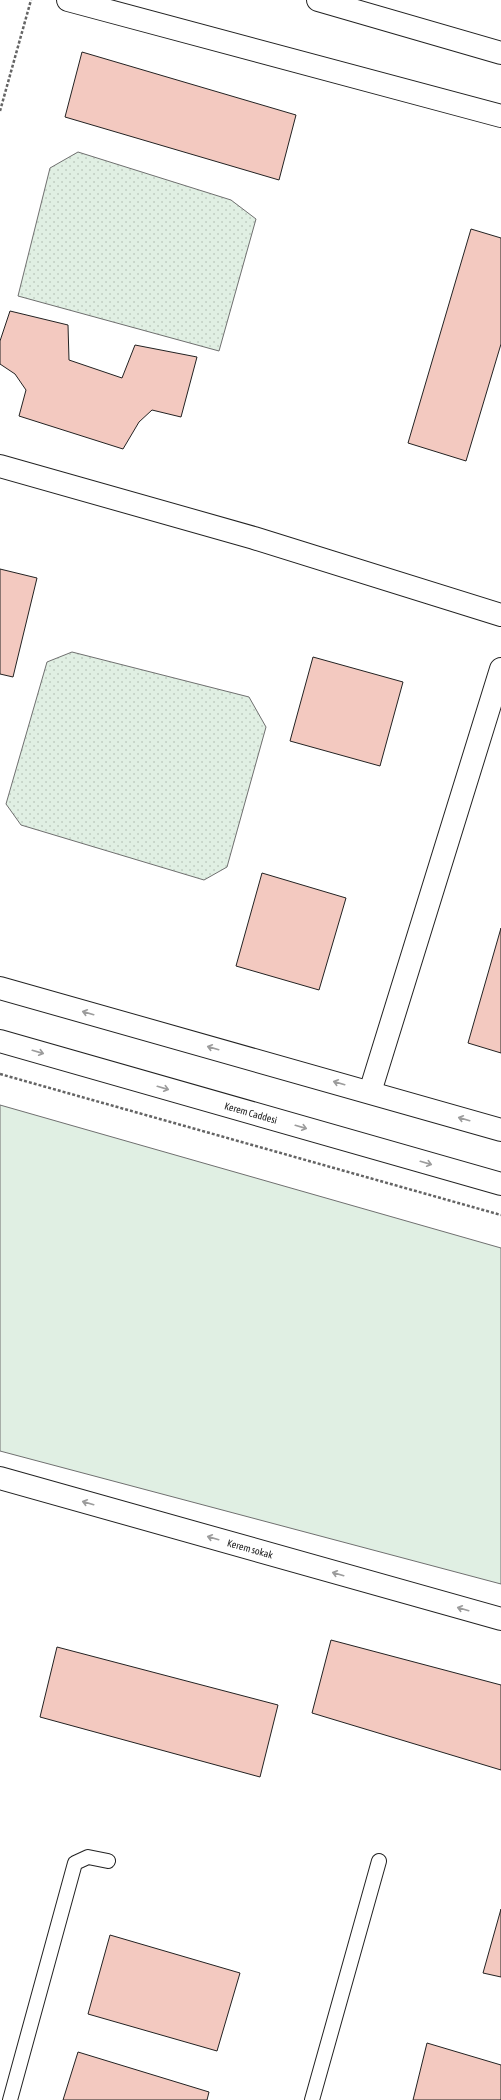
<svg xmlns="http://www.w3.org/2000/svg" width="501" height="2100" font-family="'Asap Condensed',sans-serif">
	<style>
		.grass { fill: url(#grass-dots); stroke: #6f6f6f }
		.park { fill: #e0efe3; stroke: #6f6f6f }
		.building { fill: #f3c9c0; stroke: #222 }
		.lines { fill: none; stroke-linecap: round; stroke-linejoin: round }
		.lane-casing { stroke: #222; stroke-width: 16 }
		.street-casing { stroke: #222; stroke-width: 24 }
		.secondary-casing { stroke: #222; stroke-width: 24 }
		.path { stroke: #646464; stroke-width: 2.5; stroke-dasharray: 3 2; stroke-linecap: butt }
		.lane { stroke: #fff; stroke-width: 14 }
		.street { stroke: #fff; stroke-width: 22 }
		.secondary { stroke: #fff; stroke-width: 22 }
		.oneway { stroke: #9c9c9c }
		.labels { text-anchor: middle; stroke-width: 3; stroke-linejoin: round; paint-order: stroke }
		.street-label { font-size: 10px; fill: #222; stroke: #fff }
	</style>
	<defs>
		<pattern id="grass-dots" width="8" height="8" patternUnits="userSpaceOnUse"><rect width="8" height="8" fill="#e0efe3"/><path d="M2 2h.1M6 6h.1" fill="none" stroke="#c0cdc2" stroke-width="1.8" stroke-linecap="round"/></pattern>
	</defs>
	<rect width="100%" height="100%" fill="#fff"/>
	<path class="grass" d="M78,152L231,200L256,219L219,351L18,296L50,168Z
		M72,652L249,697L266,727L227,867L204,880L21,825L6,804L47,662Z"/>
	<path class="park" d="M0,1105L501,1248V1584L0,1451Z"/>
	<path class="building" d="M82,52L296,115L279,180L65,117Z
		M471,229L501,238V344L466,461L408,443Z
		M10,311L68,325L69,360L122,378L135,345L197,357L181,417L152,410L139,422L123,449L19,416L26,390L15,374L0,364V341Z
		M0,569L37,578L13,677L0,674Z
		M313,657L403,682L380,766L290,741Z
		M262,873L346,898L319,990L236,966Z
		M501,928V1053L468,1043Z
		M331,1640L501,1685V1770L312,1713Z
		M57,1647L278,1705L260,1777L40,1717Z
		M501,1909V1977L483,1973Z
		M110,1935L240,1973L217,2051L88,2014Z
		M427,2043L501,2065V2100H413Z
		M78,2052L209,2092L207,2100H63Z"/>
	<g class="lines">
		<defs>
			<path id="lane" d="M10,2100L75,1863L88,1857L108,1861
				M312,2100L379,1861"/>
			<g id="street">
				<path d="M68,0L501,116"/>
				<path d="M318,0L501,53"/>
				<path d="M0,466L254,538L501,615"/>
				<path d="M370,1092L501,669"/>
				<path id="s1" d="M0,1478L501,1619"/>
			</g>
			<g id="secondary">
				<path d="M0,988L501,1130"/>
				<path id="s2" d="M0,1041L501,1184"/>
			</g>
		</defs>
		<use href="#lane" class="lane-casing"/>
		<use href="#street" class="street-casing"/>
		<use href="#secondary" class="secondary-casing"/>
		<path class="path" d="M0,111L31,0
			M0,1074L501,1215"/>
		<use href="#lane" class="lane"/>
		<use href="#street" class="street"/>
		<use href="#secondary" class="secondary"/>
	</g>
	<defs><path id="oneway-shaft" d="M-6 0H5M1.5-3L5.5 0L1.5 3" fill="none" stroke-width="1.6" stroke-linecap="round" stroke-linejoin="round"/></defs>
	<g class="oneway">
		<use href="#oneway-shaft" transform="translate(88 1013) rotate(-164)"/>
		<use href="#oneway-shaft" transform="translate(213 1048) rotate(-164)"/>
		<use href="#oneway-shaft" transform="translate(38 1052) rotate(16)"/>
		<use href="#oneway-shaft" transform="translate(339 1083) rotate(-164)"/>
		<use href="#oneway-shaft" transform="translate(163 1088) rotate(16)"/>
		<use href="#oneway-shaft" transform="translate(464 1119) rotate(-164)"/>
		<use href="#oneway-shaft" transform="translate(301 1127) rotate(16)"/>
		<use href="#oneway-shaft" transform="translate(426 1163) rotate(16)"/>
		<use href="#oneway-shaft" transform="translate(88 1503) rotate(-164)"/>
		<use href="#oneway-shaft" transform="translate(213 1538) rotate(-164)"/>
		<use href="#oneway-shaft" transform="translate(338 1574) rotate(-164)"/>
		<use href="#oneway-shaft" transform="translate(463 1609) rotate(-164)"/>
	</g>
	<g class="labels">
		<g class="street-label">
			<text dy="4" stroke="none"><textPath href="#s2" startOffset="261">Kerem Caddesi</textPath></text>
			<text dy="4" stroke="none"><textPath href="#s1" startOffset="260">Kerem sokak</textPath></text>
		</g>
	</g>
</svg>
